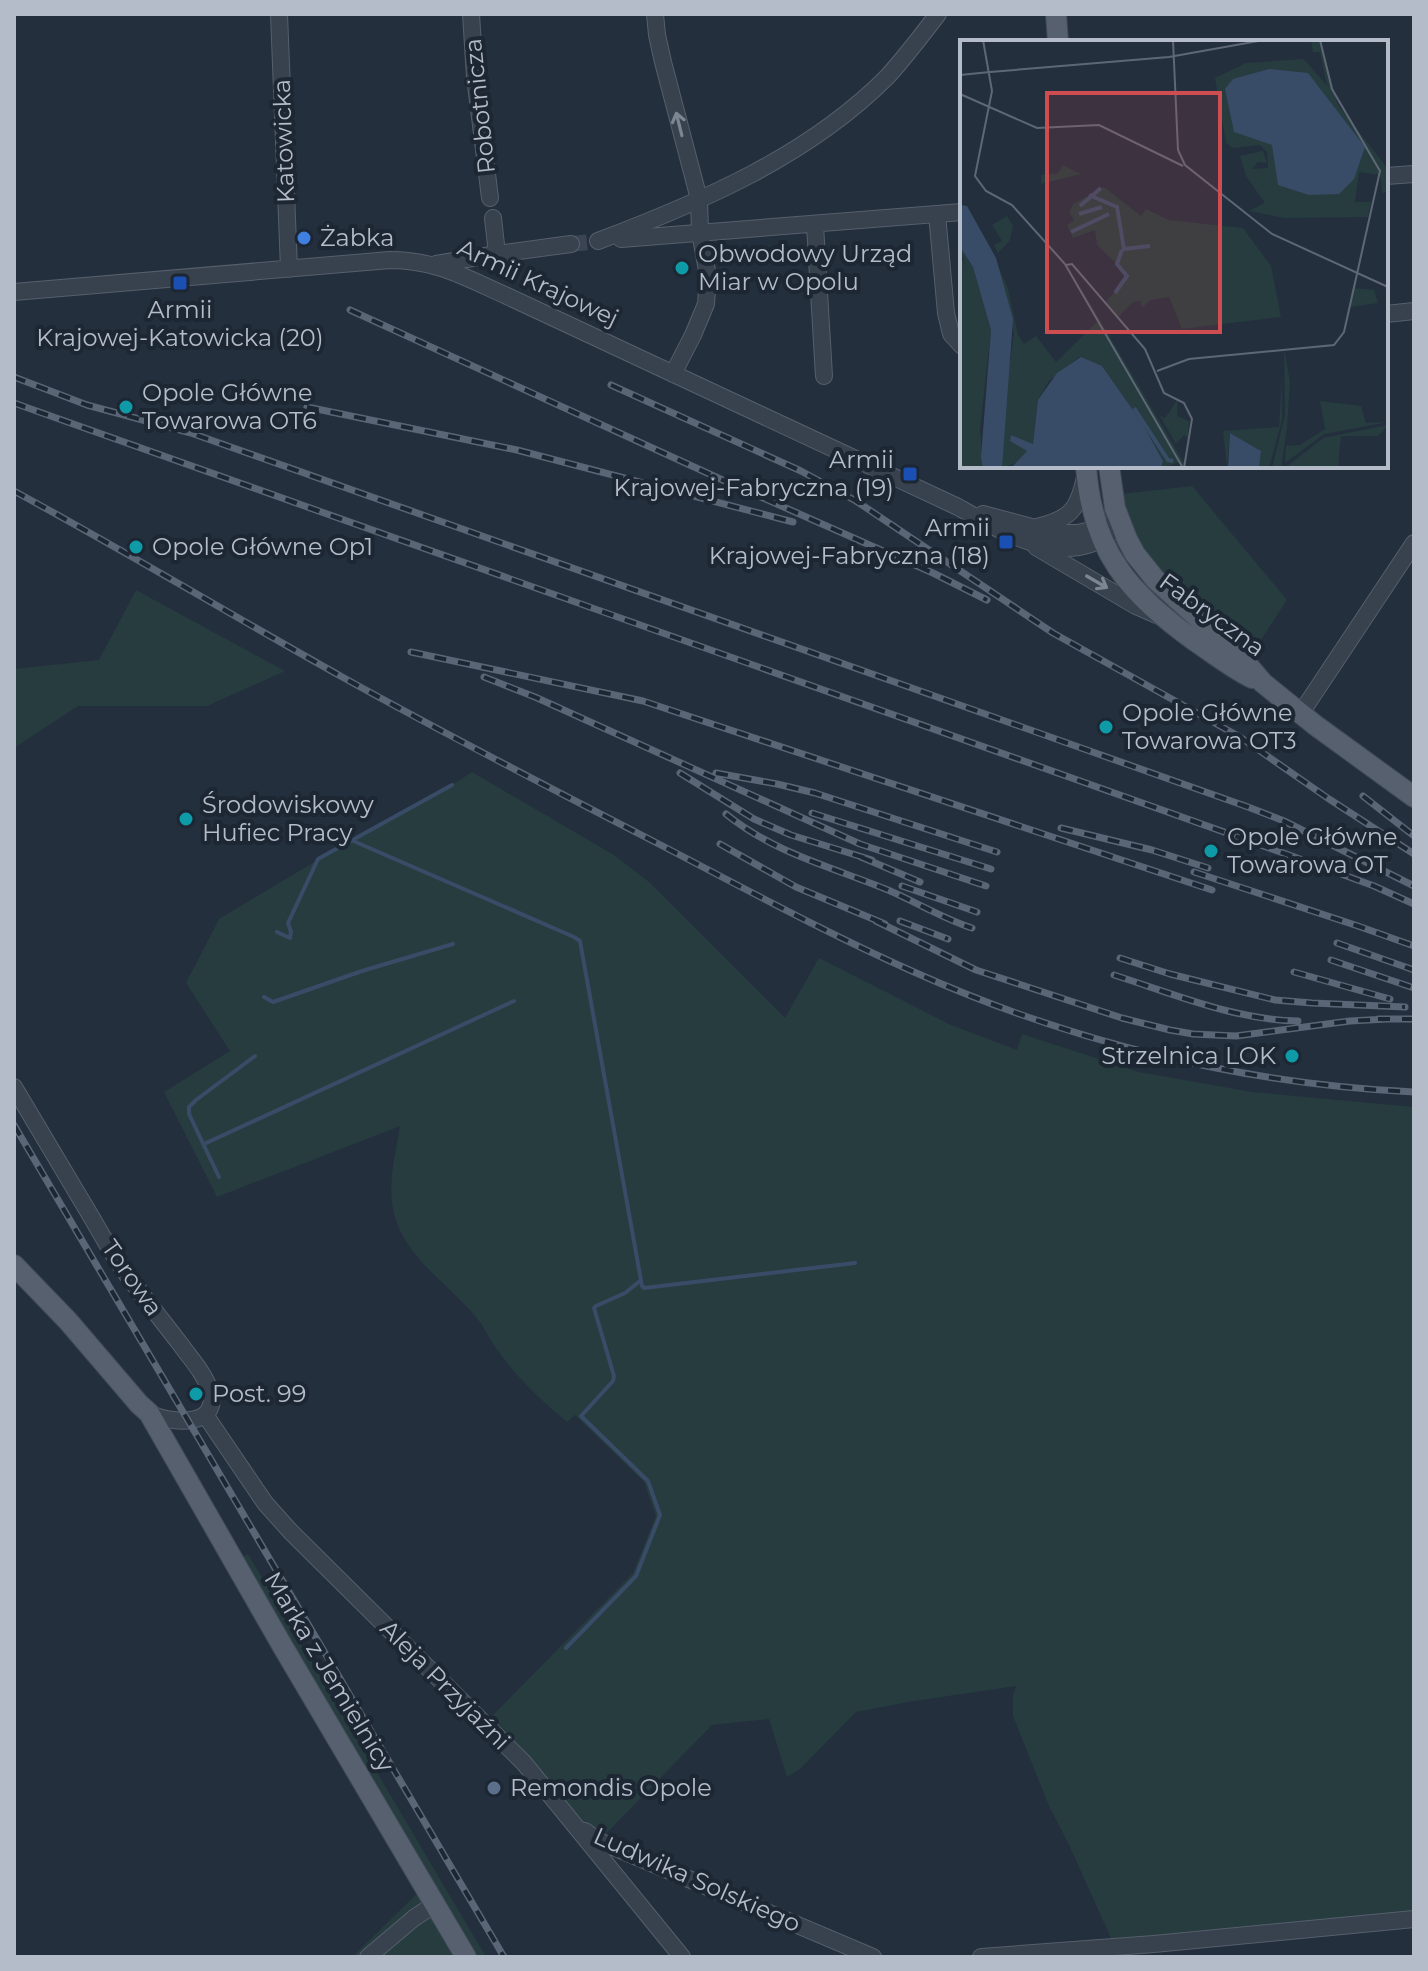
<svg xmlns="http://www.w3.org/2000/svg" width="1428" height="1971" font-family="Montserrat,sans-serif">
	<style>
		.green { fill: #263c3f }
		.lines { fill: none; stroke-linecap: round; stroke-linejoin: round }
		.stream { stroke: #394c67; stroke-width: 4 }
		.minor-tunnel { stroke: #3a4453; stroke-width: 16; stroke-dasharray: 16 8; stroke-linecap: butt }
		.minor-casing { stroke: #565f6c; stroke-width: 18 }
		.major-casing { stroke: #414a57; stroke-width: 22 }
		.minor { stroke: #38414e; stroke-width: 16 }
		.major { stroke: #56606e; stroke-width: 20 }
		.rail-casing { stroke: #5a6575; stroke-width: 7 }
		.rail { stroke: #1d2633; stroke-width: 4; stroke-dasharray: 12; stroke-linecap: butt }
		.oneway { stroke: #7c8592 }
		.shop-dot { fill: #3f7fe0; stroke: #1d2633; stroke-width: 3 }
		.culture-dot { fill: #0f9aa8; stroke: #1d2633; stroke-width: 3 }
		.transit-dot { fill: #1a4fb4; stroke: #1d2633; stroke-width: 3 }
		.service-dot { fill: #5c6f8a; stroke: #1d2633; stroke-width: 3 }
		.labels { text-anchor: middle; stroke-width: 8; stroke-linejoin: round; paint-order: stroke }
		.street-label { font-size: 24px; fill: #b4bcc9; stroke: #1d2633 }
		.poi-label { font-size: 24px; fill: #b4bcc9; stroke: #1d2633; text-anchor: start }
		.inset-river { fill: none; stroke: #394c67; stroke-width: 4 }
		.inset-road { fill: none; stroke: #5e6776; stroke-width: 2 }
		.view { fill: #ce4d50; fill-opacity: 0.15; stroke: #ce4d50; stroke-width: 4 }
		.inset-edge { fill: none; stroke: #b4bcc9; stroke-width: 4 }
	</style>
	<rect width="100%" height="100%" fill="#242f3e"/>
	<path class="green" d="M1192,486L1287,600L1251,655L1159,573L1134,536L1121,494Z
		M136,590L285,671L207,706H78L14,748V669L99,660Z
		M472,772L614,855L649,882L785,1018L819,958L951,1025L1017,1050L1022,1034L1139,1072L1252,1092L1414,1107V1919L1115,1947L1069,1845L1049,1806L1013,1716V1696L1016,1686L908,1702L856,1712L800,1769L787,1777L769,1719L712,1725L593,1847L484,1724L633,1573L656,1516L644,1482L575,1415L567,1422C542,1401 518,1379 499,1352C490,1341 485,1327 475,1316C450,1286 411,1261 397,1223C385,1192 395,1157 400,1126L217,1197L164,1092L230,1051L186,983L219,919L351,840L452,785Z
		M248,1554L486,1957H352L425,1886L234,1563Z"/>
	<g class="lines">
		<path class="stream" d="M351,840L574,937L580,941L642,1286L644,1288L855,1263
			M277,932L290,938L291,932L288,923L318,859L452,785
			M264,997L273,1002L362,971L453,944
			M204,1144L514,1001
			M219,1177L189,1114V1107L196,1100L255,1056
			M566,1648L636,1576L660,1515L648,1481L581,1416L613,1381L614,1376L594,1308L596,1306L625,1293L640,1281"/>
		<path class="minor-tunnel" d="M571,244L591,242"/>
		<defs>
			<path id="minor" d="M279,14L289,269
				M471,14L475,77L490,198
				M655,14L657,35L663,62L699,199L700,232L708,276L706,304L693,335L673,374
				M1386,176L1414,174
				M937,214L946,313L951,334L962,346
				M493,218L497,254
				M815,225L824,376
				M621,239L962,212
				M598,241C701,202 809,156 888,76C906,56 922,35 938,14
				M436,264L497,254L571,244
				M14,292L390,260C437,260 466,278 507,296L958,507C1002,532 1065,570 1112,532
				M1386,314L1414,311
				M983,514L1054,533H1078L1108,526
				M1037,527C1070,519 1078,510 1085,477
				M1036,547L1136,606L1159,616
				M1301,713L1414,543
				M14,1087C37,1125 60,1164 83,1203C96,1224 107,1246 121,1266C140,1293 161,1319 181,1345C191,1359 205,1374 210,1391C221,1428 169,1424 149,1413
				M206,1416L265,1503L291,1532L524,1763L682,1957
				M585,1831L599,1841L873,1957
				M368,1957L414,1918L435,1904
				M981,1957L1154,1944L1414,1919"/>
			<path id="major" d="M1056,14L1058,42
				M1086,466C1092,552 1128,592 1195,641C1214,654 1232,668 1252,678
				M1109,466L1115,508L1127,539L1135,554L1155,579L1240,656L1263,683L1315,725L1414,797
				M14,1265L68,1321L139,1404L149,1413L283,1647L466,1957"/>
		</defs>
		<use href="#minor" class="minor-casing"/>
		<use href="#major" class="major-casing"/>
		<use href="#minor" class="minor"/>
		<use href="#major" class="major"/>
		<defs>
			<path id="rail" d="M350,310L727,482L933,573L987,600
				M14,377L87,405L191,433L1248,807L1284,821L1414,886
				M611,385L801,471L856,501L1053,633L1240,737L1329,799L1414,854
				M14,403L1289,855L1374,886L1414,904
				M307,407L517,450L793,522
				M14,491C125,551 233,616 344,678C445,734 548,787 651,840C738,885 824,932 914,972C1071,1042 1241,1084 1414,1092
				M411,652L643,701L1212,890
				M484,677L535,697L860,844L986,886
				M680,773L754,819L791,835L872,860
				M716,773L777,784L815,793L997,852
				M1363,796L1414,836
				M812,813L991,869
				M726,814C774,853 832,867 888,890C916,902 942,918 972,928
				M1061,828L1152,850L1208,868
				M720,844L796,887L885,924
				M861,857L920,882
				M1194,872L1358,926L1414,946
				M902,886L977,912
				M876,921L976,970L1122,1018L1170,1030L1193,1034L1236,1036L1350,1021L1387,1019
				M900,921L948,939
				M1337,943L1414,970
				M1120,958L1170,974L1275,1000L1312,1003L1405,1007
				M1331,960L1414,988
				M1294,972L1390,999
				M1114,975C1174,994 1235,1020 1298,1021
				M1378,1019H1414
				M14,1125L504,1957"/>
		</defs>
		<use href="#rail" class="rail-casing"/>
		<use href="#rail" class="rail"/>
	</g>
	<defs><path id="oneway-shaft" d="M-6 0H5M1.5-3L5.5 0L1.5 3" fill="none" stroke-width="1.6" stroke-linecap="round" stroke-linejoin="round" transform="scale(2)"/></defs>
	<g class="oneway">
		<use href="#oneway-shaft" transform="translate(679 124) rotate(-104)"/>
		<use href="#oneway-shaft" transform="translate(1097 582) rotate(30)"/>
	</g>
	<circle class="shop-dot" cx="304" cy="238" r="8"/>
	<g class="culture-dot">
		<circle cx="682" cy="268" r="8"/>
		<circle cx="126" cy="407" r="8"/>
		<circle cx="136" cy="547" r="8"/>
		<circle cx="1106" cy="727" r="8"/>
		<circle cx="186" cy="819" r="8"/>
		<circle cx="1211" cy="851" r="8"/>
		<circle cx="1292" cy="1056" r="8"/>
		<circle cx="196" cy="1394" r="8"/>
	</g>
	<g class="transit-dot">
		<rect x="172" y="275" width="16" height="16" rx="4"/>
		<rect x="902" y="466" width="16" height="16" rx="4"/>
		<rect x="998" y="534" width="16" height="16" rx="4"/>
	</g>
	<circle class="service-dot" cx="494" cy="1788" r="8"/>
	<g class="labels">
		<g class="street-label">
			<text transform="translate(480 106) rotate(-96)" y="8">Robotnicza</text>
			<text transform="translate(284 141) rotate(-92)" y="8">Katowicka</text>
			<text transform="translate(538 283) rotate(25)" y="8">Armii Krajowej</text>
			<text transform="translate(1212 615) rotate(36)" y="8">Fabryczna</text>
			<text transform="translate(132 1278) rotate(55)" y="8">Torowa</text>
			<text transform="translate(329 1672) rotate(59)" y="8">Marka z Jemielnicy</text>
			<text transform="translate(445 1685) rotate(45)" y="8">Aleja Przyjaźni</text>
			<text transform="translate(697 1880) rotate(24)" y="8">Ludwika Solskiego</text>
		</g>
		<g class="poi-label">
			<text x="320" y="246">Żabka</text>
			<text x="698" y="262">Obwodowy Urząd<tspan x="698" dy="28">Miar w Opolu</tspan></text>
			<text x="180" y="318" text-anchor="middle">Armii<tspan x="180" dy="28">Krajowej-Katowicka (20)</tspan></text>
			<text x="142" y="401">Opole Główne<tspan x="142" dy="28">Towarowa OT6</tspan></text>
			<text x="894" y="468" text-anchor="end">Armii<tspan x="894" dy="28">Krajowej-Fabryczna (19)</tspan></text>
			<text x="990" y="536" text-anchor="end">Armii<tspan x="990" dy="28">Krajowej-Fabryczna (18)</tspan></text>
			<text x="152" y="555">Opole Główne Op1</text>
			<text x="1122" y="721">Opole Główne<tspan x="1122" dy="28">Towarowa OT3</tspan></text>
			<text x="202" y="813">Środowiskowy<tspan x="202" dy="28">Hufiec Pracy</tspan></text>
			<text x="1227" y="845">Opole Główne<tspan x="1227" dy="28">Towarowa OT</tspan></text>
			<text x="1276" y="1064" text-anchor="end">Strzelnica LOK</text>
			<text x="212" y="1402">Post. 99</text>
			<text x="510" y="1796">Remondis Opole</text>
		</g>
	</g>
	<g transform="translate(960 40)">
		<rect width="428" height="428" fill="#242f3e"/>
		<path d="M351,1L361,2L378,65L428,129V151L422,153L420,135L399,132L395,162H411L408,177L324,178L289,171L305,163L286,136L280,116L303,111L307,123L298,122L292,129L308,128L307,112L300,105L273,108L266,103L255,38L286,23L344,19L367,46L360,12H353ZM103,125L121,134L81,144V135L98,133ZM144,147L181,176L186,169L209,180L283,188L311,226L321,277L222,289L209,257L190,260L182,268L180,261L173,262L158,277L145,262L163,243L165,232L137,205L135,190L113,198L107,185L114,180L109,172L113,164ZM47,176L53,186L50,200L38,213L34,205L42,201L32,185ZM0,207L13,227L31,290L20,389L23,428H0V215L6,227ZM37,223L48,249L58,295L64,304L76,296L96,322L138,281L117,241L227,428L220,422L201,428L203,421L182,383L142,326L119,317L89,341L78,360L73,404L51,395L50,401L67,411L63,420L42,428L40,393L54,293ZM392,248L414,250L418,263L390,267ZM324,308L330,342L327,388L321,428H312L325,375ZM322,338V380L309,428H299L301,411L270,393L267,428L263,391L319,387ZM218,359L217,376L229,381L228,398L224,395L216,404L200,376L205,378ZM360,361L401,366L406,383L428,382L364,394L325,423L326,406L340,405L365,389ZM428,385L418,396H381L378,428H325L363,398Z" fill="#263c3f"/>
		<path d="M309,29L348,33L405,107L394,139L379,154L349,155L318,145L312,105L274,92L265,49L273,39ZM0,165L7,166L36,218L53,279L42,428H23L21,417L31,290L13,227L0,207ZM121,317L142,326L182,383L203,421L201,428H51L67,411L50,401L51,395L73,404L78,360L97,333ZM270,393L301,411L299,428H268Z" fill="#394c67"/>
		<path class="inset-river" d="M129,155L157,167L164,209L190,206M120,166L141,148M119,174L142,167M111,192L149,174M155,253L167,236L157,224L162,210M174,368L208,420L213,421"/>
		<path class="inset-road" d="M23,0L32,51L15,136L26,151L52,165L105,224L223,428M213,0L218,110L225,125L312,194L428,247M30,32L209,17L304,0M0,35L30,32M0,54L77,88L139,85L223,126M106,225L112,224L185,309L204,353L224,363L232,379L224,428M197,331L229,319L374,305L384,292L420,131L372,49L360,0"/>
		<path class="view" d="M87,53H260V292H87Z"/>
		<rect width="428" height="428" class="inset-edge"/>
	</g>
	<rect width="1428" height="1971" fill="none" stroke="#b4bcc9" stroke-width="32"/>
</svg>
